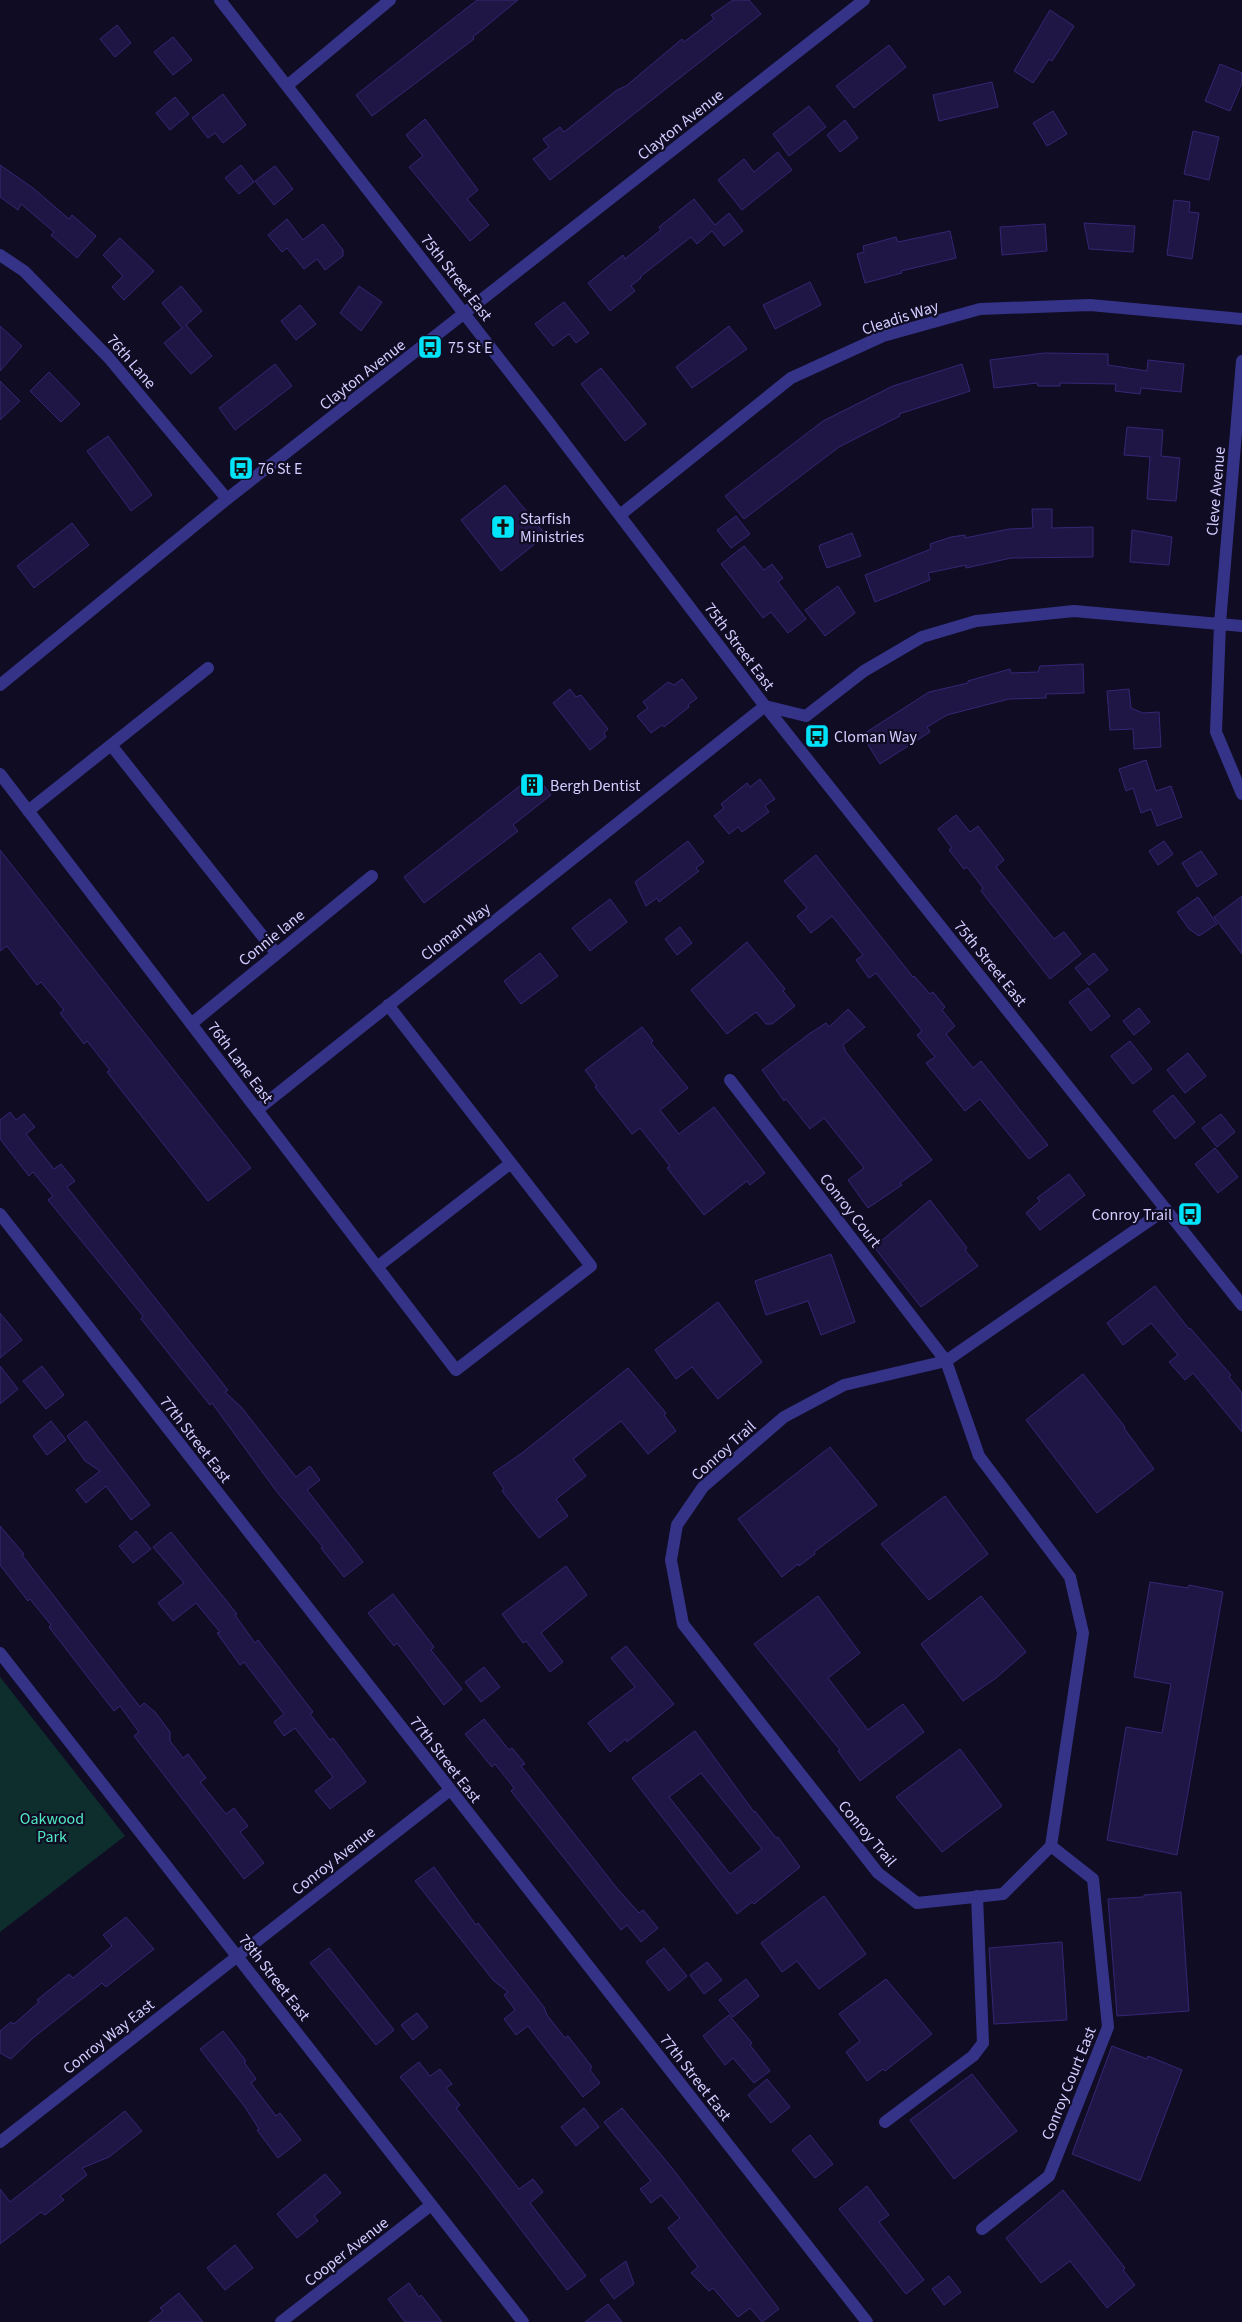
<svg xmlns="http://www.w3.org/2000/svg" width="1242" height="2322" font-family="'Source Sans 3',sans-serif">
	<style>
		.green { fill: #0e2e2d }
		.building { fill: #201646; stroke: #352674; fill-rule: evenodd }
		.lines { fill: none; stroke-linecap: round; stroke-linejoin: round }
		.street { stroke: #353387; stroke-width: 12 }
		.labels { text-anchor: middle; stroke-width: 4.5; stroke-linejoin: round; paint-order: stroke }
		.street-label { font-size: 16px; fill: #d3ceff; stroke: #100c24 }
		.poi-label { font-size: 16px; fill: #d3ceff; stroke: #100c24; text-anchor: start }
		.park-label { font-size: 16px; fill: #50e9c2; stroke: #100c24 }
	</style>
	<rect width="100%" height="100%" fill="#100c24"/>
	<path class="green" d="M0,1677L125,1836L0,1932Z"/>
	<path class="building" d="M477,0H518L473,37L474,39L372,116L356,95Z
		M733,0H749L761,14L550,180L533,159L549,147L543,139L560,127L564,132L617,90L626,86L682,39L684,42L714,19L711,15Z
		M1050,10L1074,26L1052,61L1049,59L1033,83L1014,71Z
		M117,25L131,43L115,57L100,39Z
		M173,37L192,60L173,75L154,52Z
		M889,45L906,67L854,108L836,86Z
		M1220,64L1242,73V83L1230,111L1205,101Z
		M992,82L998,107L939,121L933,95Z
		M223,94L246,125L223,143L215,133L208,138L192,118Z
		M175,97L189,114L170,130L156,113Z
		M809,106L826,127L789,156L773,134Z
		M1053,111L1067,134L1047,146L1033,123Z
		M425,119L478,190L467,199L489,225L470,241L409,167L423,156L406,135Z
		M845,120L858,138L840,152L827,135Z
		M1193,131L1219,137L1209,180L1184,174Z
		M778,152L792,170L742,210L718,180L744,159L754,172Z
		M0,165L33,188L69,219L72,215L96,236L77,258L51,235L54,232L21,204L18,210L0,197Z
		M241,165L254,182L239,194L225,178Z
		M275,166L293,189L274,205L255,181Z
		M694,199L715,225L729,213L743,231L724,246L712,231L697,244L691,237L640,277L641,278L631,286L635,291L610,311L588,283L623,255L625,259L661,230L659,227Z
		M1174,200L1190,202L1189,212L1199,213L1192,259L1167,255Z
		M287,219L303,240L323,224L343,250V256L325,270L317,259L304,269L287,248L282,252L268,235Z
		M1084,223L1135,226L1133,252L1089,249Z
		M1045,224L1047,251L1002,255L1000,227Z
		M950,231L956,258L901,271L902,273L865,283L857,254L864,252L863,246L896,237L898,242Z
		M120,238L154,271L124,300L112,287L123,276L103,255Z
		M810,282L821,305L775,329L763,305Z
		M181,286L202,311L186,325L212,356L191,374L164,343L182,328L162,303Z
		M359,286L382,302L361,331L340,313Z
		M564,302L589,333L576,343L569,334L553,346L535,324Z
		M300,305L316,324L296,340L281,321Z
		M0,326L22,346L0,371Z
		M729,326L747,349L692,388L676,367Z
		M1045,353L1108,354V365L1147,371L1148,360L1184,364L1181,392L1141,388L1140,394L1115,391L1116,384L1060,383V386H1038L1037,383L994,388L990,360Z
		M275,364L292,386L235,430L219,408Z
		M962,364L970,391L899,414L900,416L839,447L744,519L725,496L823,421L893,386Z
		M601,368L646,424L625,441L581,384Z
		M49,372L80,404L61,422L30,391Z
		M0,381L20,401L0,420Z
		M1127,427L1163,430L1161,456L1180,458L1176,501L1147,499L1150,457L1124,455Z
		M108,436L152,495L131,511L87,451Z
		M505,485L546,535L501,571L461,520Z
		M1032,509H1052V528L1093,527V557L1011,558L966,568V565L928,573L930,580L875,602L865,575L931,549L930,544L951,537L965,535V538L1009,529L1033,528Z
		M736,516L750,534L731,548L717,530Z
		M72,523L89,545L34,588L17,566Z
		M1132,530L1172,537L1169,565L1130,562Z
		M852,533L861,556L827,568L819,547L820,545Z
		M744,546L764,570L772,564L783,578L778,582L806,619L788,633L771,612L763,618L721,564Z
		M838,586L855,613L825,636L805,610Z
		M1083,664L1084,693L1046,694V698L1009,699L947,715L927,727L930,732L880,764L862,735L929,692L968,683V681L1010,669L1011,673L1038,672L1040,666Z
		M682,679L697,698L688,705L689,707L664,727L662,725L651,733L637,716L648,708L643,702L668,682L674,685Z
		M570,689L576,697L581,695L608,729L604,733L606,737L590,750L553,703Z
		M1129,689L1131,708L1143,713L1159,712L1161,747L1134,749L1133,729L1110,730L1107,691Z
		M1146,760L1156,791L1171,786L1182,817L1157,826L1151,809L1141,813L1133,788L1126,791L1119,769Z
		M535,774L551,795L513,825L518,831L424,903L404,877Z
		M760,779L775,799L765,806L769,812L742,832L738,827L729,834L714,816L724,808L721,804L747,783L750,787Z
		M956,815L970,832L978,826L1004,860L996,867L1054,939L1064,932L1081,954L1050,979L981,891L983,888L967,867L964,869L949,850L952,848L938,829Z
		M688,841L704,862L696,868L699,871L659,902L657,898L646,906L635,882Z
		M1164,841L1173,854L1158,865L1149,851Z
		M0,850L251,1168L208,1201L107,1072L110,1070L87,1041L84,1044L60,1013L64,1010L41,982L37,985L7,946L0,951Z
		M1201,851L1217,874L1197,887L1182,863Z
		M816,855L913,977L914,976L930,994L933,992L945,1007L942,1010L955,1026L946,1034L973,1068L981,1061L1048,1145L1029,1159L980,1099L965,1111L926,1063L935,1057L917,1035L922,1031L876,973L869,978L856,960L863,955L832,916L811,933L797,916L807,908L784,881Z
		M1242,896V954L1214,917Z
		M1198,897L1217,924L1199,936L1189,929L1177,912Z
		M610,899L627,922L590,951L572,928Z
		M680,927L692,943L677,955L665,939Z
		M747,942L785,989L783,991L795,1006L772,1024H766L756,1012L727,1034L691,990Z
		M540,953L558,976L521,1004L504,981Z
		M1094,953L1108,970L1089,985L1075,968Z
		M1088,988L1110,1016L1091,1031L1069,1002Z
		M1139,1008L1150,1022L1134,1035L1123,1021Z
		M848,1009L865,1027L843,1045L846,1052L932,1160L900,1183L902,1185L868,1208L848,1180L864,1168L824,1118L810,1129L786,1099L784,1101L762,1070L809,1034L826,1023L829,1027Z
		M642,1027L653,1041L651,1043L688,1088L660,1110L679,1134L714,1107L765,1173L750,1185L747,1181L704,1215L667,1168L670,1166L640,1128L632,1134L595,1087L597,1086L585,1070Z
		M1130,1041L1152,1069L1133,1084L1111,1056Z
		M1188,1053L1206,1076L1185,1093L1167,1070Z
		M1173,1095L1195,1122L1175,1139L1153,1111Z
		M10,1112L16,1120L24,1114L35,1127L26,1134L54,1169L61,1164L75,1181L67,1187L228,1390L225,1392L242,1408L296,1477L310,1466L320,1480L307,1490L363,1562L344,1577L321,1548L323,1547L277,1492L212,1403L210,1405L141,1319L143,1316L48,1200L53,1196L33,1172L29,1176L0,1139V1120Z
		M1221,1114L1235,1132L1217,1147L1202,1128Z
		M1215,1148L1238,1177L1218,1193L1195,1164Z
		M1069,1174L1085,1195L1040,1230L1026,1213L1040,1201L1037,1198Z
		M930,1200L967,1248L965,1250L978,1266L921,1307L874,1247Z
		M831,1254L855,1322L821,1335L808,1301L766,1315L755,1281Z
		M1155,1286L1189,1329L1190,1328L1231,1375L1229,1377L1242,1393V1432L1193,1373L1185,1380L1169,1362L1178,1355L1151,1323L1123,1345L1107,1323Z
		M718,1302L762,1362L718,1399L692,1367L676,1379L655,1350Z
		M0,1313L22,1340L0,1358Z
		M0,1366L18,1389L0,1404Z
		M42,1366L64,1395L46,1409L23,1381Z
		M628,1368L666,1413L664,1415L676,1431L648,1454L621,1421L573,1459L586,1476L556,1499L568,1516L539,1538L502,1491L504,1489L493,1473L522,1453Z
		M1083,1374L1125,1427L1124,1428L1154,1469L1097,1513L1026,1420Z
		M51,1421L66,1440L47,1455L33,1436Z
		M86,1421L150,1505L131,1520L106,1486L86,1503L76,1490L100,1471L85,1461L67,1436Z
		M830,1447L877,1505L814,1552L815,1554L799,1566L798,1564L782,1577L738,1519Z
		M945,1496L988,1554L929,1600L881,1544Z
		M0,1526L24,1554L22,1555L140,1707L144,1703L155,1712L170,1732V1741L183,1758L188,1754L206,1778L200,1782L226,1814L234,1808L248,1826L240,1832L264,1863L244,1879L134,1736L139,1732L120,1706L114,1711L49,1627L51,1625L30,1599L28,1601L0,1565Z
		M136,1531L151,1549L133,1563L119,1546Z
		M171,1532L237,1614L235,1615L255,1643L258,1640L313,1712L310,1714L330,1740L333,1738L366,1782L330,1809L315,1791L333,1777L295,1728L284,1736L274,1722L284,1714L244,1662L240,1665L217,1633L220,1632L196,1603L173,1621L158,1603L184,1583L153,1547Z
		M566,1566L587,1595L541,1633L563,1662L550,1672L526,1641L523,1643L502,1614Z
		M1150,1582L1188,1588L1189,1585L1223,1592L1177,1855L1107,1840L1126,1727L1162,1733L1171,1684L1134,1677Z
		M393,1594L434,1647L431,1650L462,1689L444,1705L397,1643L394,1646L368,1613Z
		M818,1596L860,1653L828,1678L868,1730L903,1704L924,1732L860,1781L838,1751L840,1750L754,1644Z
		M981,1596L1026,1652L996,1678L963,1701L921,1644Z
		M626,1646L674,1704L627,1742L626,1739L610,1752L588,1723L635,1687L611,1658Z
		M484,1667L500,1687L481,1702L465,1682Z
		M484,1719L509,1750L512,1748L525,1764L521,1766L616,1887L639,1913L643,1910L658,1928L641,1942L627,1925L621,1930L511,1791L514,1788L495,1764L492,1767L465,1734Z
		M695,1731L754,1812L755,1811L776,1838L778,1837L800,1867L754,1904L752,1902L737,1914L632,1778ZM701,1773L762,1849L730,1874L669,1797Z
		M960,1749L1002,1806L942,1852L896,1797Z
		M434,1867L476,1925L478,1923L544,2007L547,2015L565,2038L568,2036L592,2067L590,2070L600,2083L583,2097L528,2026L516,2035L504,2019L515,2010L504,1995L508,1992L493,1980L415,1881Z
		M1181,1892L1189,2011L1117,2016L1108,1899L1144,1897V1895Z
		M824,1896L866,1954L819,1989L797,1961L782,1972L761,1943Z
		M126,1917L154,1949L106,1987L102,1983L33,2038L11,2059L0,2053V2031L11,2022L14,2024L39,2002L37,2000L69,1974L73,1978L112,1946L103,1935Z
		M1062,1942L1067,2020L994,2024L989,1948Z
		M329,1948L394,2030L376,2045L310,1963Z
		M664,1948L687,1976L669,1991L646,1962Z
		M707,1962L722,1980L704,1994L690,1975Z
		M746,1979L759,1996L733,2017L719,2000Z
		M886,1979L932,2034L885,2071L883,2069L867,2081L846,2052L860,2041L839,2014Z
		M417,2013L428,2027L413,2040L401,2025Z
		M729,2015L752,2043L750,2045L770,2071L754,2083L733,2058L725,2065L703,2036Z
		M223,2031L246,2061L244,2062L256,2079L251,2083L276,2116L280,2113L301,2140L278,2158L257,2130L259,2129L245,2107L200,2049Z
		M1112,2046L1147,2059L1148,2056L1182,2070L1140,2181L1072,2154Z
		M419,2062L430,2076L440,2069L452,2084L446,2088L460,2105L456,2108L519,2189L533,2179L543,2192L530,2203L586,2276L567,2290L471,2164L400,2077Z
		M972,2074L1017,2131L954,2179L910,2120Z
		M767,2079L790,2107L771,2123L748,2095Z
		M584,2108L599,2127L576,2146L561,2127Z
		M622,2108L672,2168L779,2309L762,2322L750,2308L738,2317L713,2288L709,2291L691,2273L698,2267L668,2228L680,2218L661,2195L651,2203L640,2189L651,2181L604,2122Z
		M125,2111L142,2131L109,2157L82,2168L87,2175L60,2196L64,2200L45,2215L41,2212L0,2244V2189L10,2202Z
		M810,2135L833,2164L815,2178L792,2150Z
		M325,2174L341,2193L314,2216L318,2221L297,2238L277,2214Z
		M867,2186L889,2215L879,2222L924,2280L906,2294L839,2209Z
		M1063,2190L1125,2268L1123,2270L1135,2285L1107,2308L1070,2261L1041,2283L1006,2238Z
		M235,2245L253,2268L225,2290L207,2268Z
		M626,2261L634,2284L614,2299L600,2280Z
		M949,2276L961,2292L944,2305L932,2289Z
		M409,2283L419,2297L421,2295L442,2322H405L388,2299Z
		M179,2293L203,2322H149L163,2311L160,2308Z
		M608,2304L622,2322H585Z"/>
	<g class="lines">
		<path class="street" d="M220,0L547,420L765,706L1242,1305
			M288,85L390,0
			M0,255L24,271L108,357L227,499
			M1242,361L1220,623L1216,732L1242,794
			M620,515L791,378L883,336L980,309L1090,305L1242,319
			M0,685L227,499L864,0
			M111,745L276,953
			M0,774L456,1370L591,1266L388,1005
			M28,811L208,668
			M191,1024L372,876
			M730,1080L946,1361L979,1456L1070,1577L1083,1633L1051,1846L1003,1894L917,1903L878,1873L683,1624L671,1560L677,1525L703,1487L784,1417L844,1385L946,1361L1166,1209
			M257,1110L765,706L806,716L864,671L922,637L976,621L1074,611L1242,626
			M0,1214L867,2322
			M377,1267L511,1163
			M0,1653L523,2322
			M885,2122L973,2056L983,2043L977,1896
			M0,2142L450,1790
			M982,2229L1049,2176L1108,2027L1093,1879L1051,1846
			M281,2322L431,2205"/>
	</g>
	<defs>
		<symbol id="bus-square" viewBox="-11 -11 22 22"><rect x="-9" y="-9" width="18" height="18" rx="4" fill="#00e3f9" stroke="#100c24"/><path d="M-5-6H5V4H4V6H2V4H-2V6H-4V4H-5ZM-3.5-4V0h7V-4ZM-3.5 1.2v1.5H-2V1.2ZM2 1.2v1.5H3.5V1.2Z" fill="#111"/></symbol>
		<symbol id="church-square" viewBox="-11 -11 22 22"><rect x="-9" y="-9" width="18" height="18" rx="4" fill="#00e3f9" stroke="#100c24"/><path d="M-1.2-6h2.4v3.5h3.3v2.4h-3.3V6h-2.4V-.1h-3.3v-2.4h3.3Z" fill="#111"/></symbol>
		<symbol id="building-square" viewBox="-11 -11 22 22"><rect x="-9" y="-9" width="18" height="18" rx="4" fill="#00e3f9" stroke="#100c24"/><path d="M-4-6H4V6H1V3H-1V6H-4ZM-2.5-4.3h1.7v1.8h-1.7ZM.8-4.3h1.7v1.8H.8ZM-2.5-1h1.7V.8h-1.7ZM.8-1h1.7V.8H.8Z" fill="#111"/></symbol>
	</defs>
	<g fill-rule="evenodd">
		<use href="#bus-square" x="416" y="333" width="28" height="28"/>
		<use href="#bus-square" x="227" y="454" width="28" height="28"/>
		<use href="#church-square" x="489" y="513" width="28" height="28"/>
		<use href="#bus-square" x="803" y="722" width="28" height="28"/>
		<use href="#building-square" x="518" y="771" width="28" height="28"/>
		<use href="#bus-square" x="1176" y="1200" width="28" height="28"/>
	</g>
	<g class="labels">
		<g class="street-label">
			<text transform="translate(680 124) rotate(-38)" y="6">Clayton Avenue</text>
			<text transform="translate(457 277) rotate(52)" y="6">75th Street East</text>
			<text transform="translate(900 317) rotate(-18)" y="6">Cleadis Way</text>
			<text transform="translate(132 361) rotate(49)" y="6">76th Lane</text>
			<text transform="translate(362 374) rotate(-38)" y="6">Clayton Avenue</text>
			<text transform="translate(1215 491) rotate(-85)" y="6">Cleve Avenue</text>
			<text transform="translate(740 646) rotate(53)" y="6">75th Street East</text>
			<text transform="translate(455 931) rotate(-38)" y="6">Cloman Way</text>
			<text transform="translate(271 937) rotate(-39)" y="6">Connie lane</text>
			<text transform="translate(991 963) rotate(51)" y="6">75th Street East</text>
			<text transform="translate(241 1062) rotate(53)" y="6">76th Lane East</text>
			<text transform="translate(851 1210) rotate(52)" y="6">Conroy Court</text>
			<text transform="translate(196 1439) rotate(52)" y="6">77th Street East</text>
			<text transform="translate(723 1450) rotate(-42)" y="6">Conroy Trail</text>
			<text transform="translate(446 1759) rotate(52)" y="6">77th Street East</text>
			<text transform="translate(868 1833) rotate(50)" y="6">Conroy Trail</text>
			<text transform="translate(333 1860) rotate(-38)" y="6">Conroy Avenue</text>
			<text transform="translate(275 1977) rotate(52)" y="6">78th Street East</text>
			<text transform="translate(108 2036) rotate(-38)" y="6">Conroy Way East</text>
			<text transform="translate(696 2077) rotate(52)" y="6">77th Street East</text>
			<text transform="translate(1068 2083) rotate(-68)" y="6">Conroy Court East</text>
			<text transform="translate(346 2251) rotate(-38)" y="6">Cooper Avenue</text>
		</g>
		<g class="poi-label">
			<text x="448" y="353">75 St E</text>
			<text x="258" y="474">76 St E</text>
			<text x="520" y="524">Starfish<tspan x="520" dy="18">Ministries</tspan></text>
			<text x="834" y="742">Cloman Way</text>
			<text x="550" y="791">Bergh Dentist</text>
			<text x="1172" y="1220" text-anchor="end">Conroy Trail</text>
		</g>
		<g class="park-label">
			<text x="52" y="1824">Oakwood<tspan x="52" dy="18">Park</tspan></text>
		</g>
	</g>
</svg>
